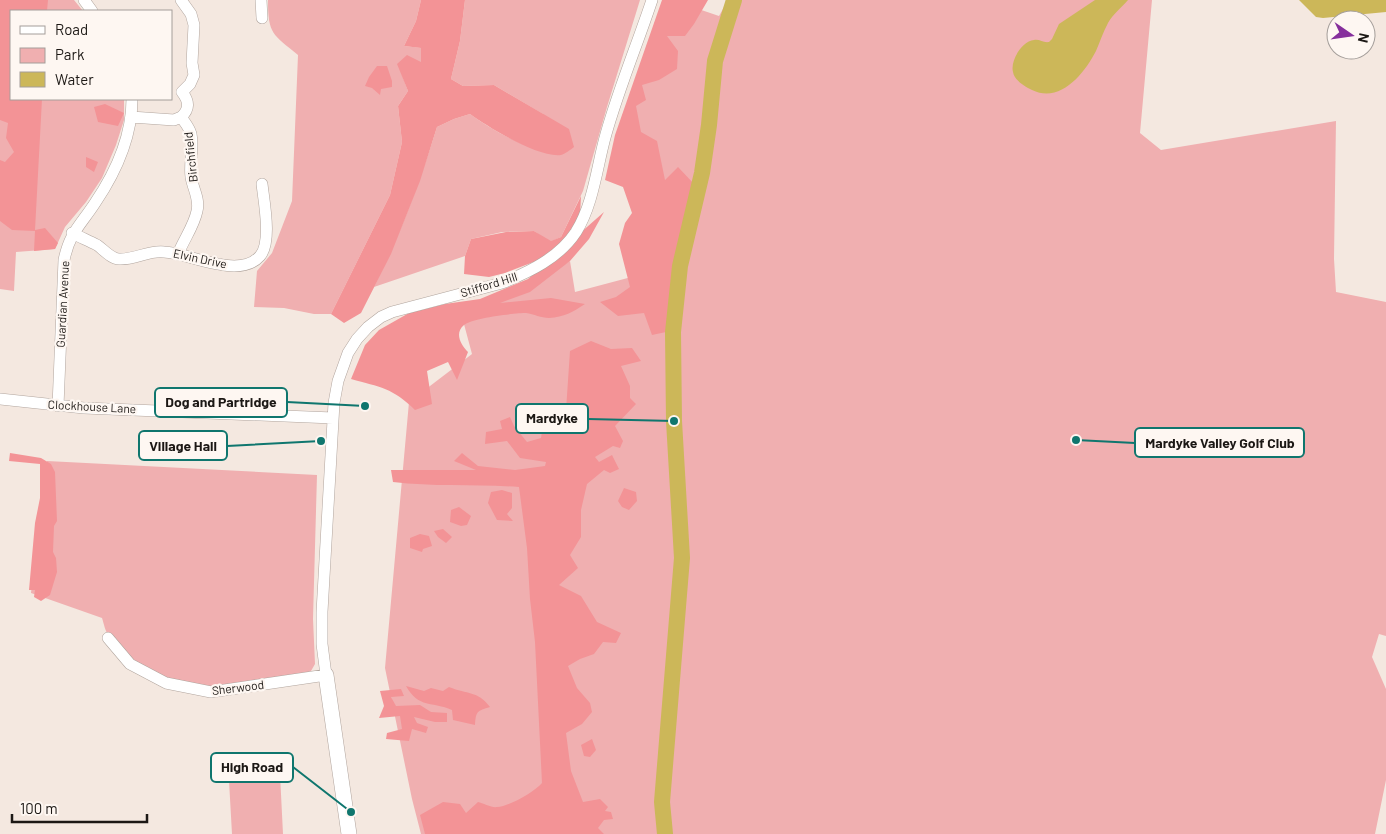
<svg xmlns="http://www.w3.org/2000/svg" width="1386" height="834" font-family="Barlow,sans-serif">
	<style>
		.green { fill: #f0afb0 }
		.forest { fill: #f39396 }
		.water { fill: #ccb759 }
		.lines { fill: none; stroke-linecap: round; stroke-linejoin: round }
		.river { stroke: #ccb759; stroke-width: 16 }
		.street-casing { stroke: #b1a59e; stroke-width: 12 }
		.secondary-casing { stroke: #b1a59e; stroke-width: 16 }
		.street { stroke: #fff; stroke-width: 11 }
		.secondary { stroke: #fff; stroke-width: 15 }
		.labels { text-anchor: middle; stroke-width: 4.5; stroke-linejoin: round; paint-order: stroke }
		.street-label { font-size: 12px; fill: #1c1815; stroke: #fef7f2 }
		.leader { fill: none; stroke: #0f766e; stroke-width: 2 }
		.callout-dot { fill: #0f766e; stroke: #fef7f2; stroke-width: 2 }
		.callout { fill: #fef7f2; stroke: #0f766e; stroke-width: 2 }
		.callout-label { font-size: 14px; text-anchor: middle; font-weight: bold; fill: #1c1815 }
	</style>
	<rect width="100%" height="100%" fill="#f4e8e0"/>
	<path class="green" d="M0,0H74L83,11H11V99H124V120L116,145L102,178L86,202L65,227L55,249L16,252L14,291L0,289Z
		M268,0H421L416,21L404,46L422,48L421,63L398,64L408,91L398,106L402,142L390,195L331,314H314L284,308L254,307L257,271L272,253L292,201L298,55C273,34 268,35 268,0Z
		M465,0H640L607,107L583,191L561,237L550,242L534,231L502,232L471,239L465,256L374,287C400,235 420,182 437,127L454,119L470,114C494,132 521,145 550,154L543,114L494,85L463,86L451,79L460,41Z
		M672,0L719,16L728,0H1152L1140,133L1161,150L1336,121L1334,259L1336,292L1386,302V636L1379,634L1372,657L1386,689V780L1375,834H421L412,799L385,668L409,402L472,354L461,313L522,291L570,261L575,292L639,275L640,267L622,136Z
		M47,461L317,475L313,619L315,664L311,671L301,675C267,679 231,689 197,687C166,685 127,661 109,636C105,631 104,624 102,618L31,593Z
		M228,763L280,774L283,834H232Z"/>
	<path class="forest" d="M0,0H48L47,11H11V99H42L35,230L45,228L58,243L55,249L34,251L35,231L12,230L0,221V160L5,162L14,152L6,138L8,123L0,120Z
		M421,0H465L460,41L451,79L463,86L494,85L569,129L574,147C570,150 565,154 561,155C538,158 488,127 470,114L454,119L437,127L420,181L391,254L361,313L344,323L331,314L390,195L402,142L398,106L408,91L397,64L407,55L421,62V48L404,46L416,21Z
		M662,0H708L694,24L685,36H667L678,51L677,69L659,80L642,85L646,100L636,106L641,132L657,141L665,180L678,167L695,185L672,276L666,332L652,335L644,313L618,316L600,302L616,297L630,287L619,244L625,223L632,213L623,187L605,180L615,135Z
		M377,66H387L392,81V87L381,89L380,95L372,88L365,86L369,77Z
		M105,104L124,113L118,126L98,122L94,107Z
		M86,157L98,162L94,172L86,167Z
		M581,196L580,216L567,238L544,258L505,273L489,277L464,274L465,256L471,239L506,232L534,231L551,241L561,237Z
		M604,212L589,239L570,261L530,292L500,303L551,298L585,304C573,312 564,317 549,318C541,318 534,314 526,313C515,313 472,318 464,325C454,333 461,345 468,352L457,380L448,362L427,371L432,404L415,410C393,388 380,387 351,379L365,345L379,330L409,313L445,304L480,299L528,279Z
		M591,341L611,349L632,348L641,361L621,366L630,386V398L636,404L615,426L623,441L620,448L613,446L595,457L599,462L612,455L619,469L610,473L604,470L587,484L581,510V537L570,555L578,568L559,585L581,596L597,622L621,633L616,643L603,642L594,654L580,659L568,666L577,688L590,703L592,712L582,724L566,733L571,771L583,802L600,799L608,807L605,811L611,812L613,819L604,820L598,828L604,834H425L420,815L443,802L460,804L466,813L478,802C483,803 492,808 497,807C510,806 534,792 542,783L535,642L530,599L527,548L519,487C477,484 435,487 393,482L391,470H476L454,461L462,453L478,466L515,470L545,466L546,462L520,458L507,441L485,444L486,432L502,429L500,421L510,417L514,426L527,442L541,438L543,425H565L570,351Z
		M10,453L41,458L51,464L55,472L57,521L54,526L53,552L56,558L57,572L50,595L41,601L34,597L35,590H29L35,523L40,498V464L9,461Z
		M624,488L636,492L637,501L629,510L622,507L618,501Z
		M502,490L512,493V508L507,514L513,521L497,520L488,503L491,492Z
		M459,507L471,516L467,525L461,526L450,522L451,510Z
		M443,529L452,537L446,543L438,537L434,531Z
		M420,534L429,536L432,546L423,549L422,552L410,548V538Z
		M406,686L424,691L431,688L443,691L449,687C468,695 477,690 490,707C477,711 476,711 475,725L453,720L452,710C432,701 419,709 406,686Z
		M401,689L404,696L391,697L396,706L420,705L431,712L447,713V722H435L414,717L417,723L428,727L426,733L412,729L409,741L386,739L387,733L402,729L400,716L379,718L384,706L380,691Z
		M592,739L596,750L590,757L584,756L581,745Z"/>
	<path class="water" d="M1095,0H1128C1121,8 1113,14 1108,23C1103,32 1100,42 1096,51C1084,74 1060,104 1032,90C1025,87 1014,80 1013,72C1010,61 1022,41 1034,40C1040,39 1043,43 1049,42L1052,39L1059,24Z
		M1299,0H1386V12L1323,18L1316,17Z"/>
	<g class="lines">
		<path class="river" d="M665,834L662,802L682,558L674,421L673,332L680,266L702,173L709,125L715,61L734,0"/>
		<defs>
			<path id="street" d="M84,0L92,11
				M261,0L262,18
				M131,117L174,120L181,117
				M72,233C80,237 89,241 97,245C103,249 111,259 119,259C134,260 149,250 164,252C190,253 239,280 260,256C272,242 264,202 262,184
				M178,254C184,239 194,226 197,211C200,199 193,189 191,177C189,163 194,148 191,134C189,127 185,123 181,117C190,109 189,101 182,92L190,84L194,75L192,63L194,25L191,14L181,0
				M0,399L84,408L333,418
				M58,406L64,260C70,232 80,226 95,203C116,172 132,137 132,99
				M108,638L130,664L166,683L211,692L326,675L322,644V612L334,403L338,381L348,353L357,339L368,327L381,317L392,312L502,283C529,272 559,258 576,232C594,203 597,165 606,134C619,88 637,45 652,0"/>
			<path id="secondary" d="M326,675L349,834"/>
		</defs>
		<use href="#street" class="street-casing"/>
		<use href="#secondary" class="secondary-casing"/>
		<use href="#street" class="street"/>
		<use href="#secondary" class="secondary"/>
	</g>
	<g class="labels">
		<g class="street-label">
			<text transform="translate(191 157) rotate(-96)" y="4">Birchfield</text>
			<text transform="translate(200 259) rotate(12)" y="4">Elvin Drive</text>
			<text transform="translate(489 285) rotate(-17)" y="4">Stifford Hill</text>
			<text transform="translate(63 304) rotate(-87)" y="4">Guardian Avenue</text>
			<text transform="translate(92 407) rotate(3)" y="4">Clockhouse Lane</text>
			<text transform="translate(238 688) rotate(-7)" y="4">Sherwood</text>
		</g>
	</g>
	<path class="leader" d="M365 406L287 402M674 421L588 419M1076 440L1135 443M321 441L227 446M351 812L293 767"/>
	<g class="callout-dot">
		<circle cx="365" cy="406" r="5"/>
		<circle cx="674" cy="421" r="5"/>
		<circle cx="1076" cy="440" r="5"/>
		<circle cx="321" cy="441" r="5"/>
		<circle cx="351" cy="812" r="5"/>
	</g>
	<g class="callout">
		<rect x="155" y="388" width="132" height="29" rx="5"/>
		<rect x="516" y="404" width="72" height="29" rx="5"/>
		<rect x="1135" y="428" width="169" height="29" rx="5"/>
		<rect x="139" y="431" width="88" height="29" rx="5"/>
		<rect x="211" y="753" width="82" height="29" rx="5"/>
	</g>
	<g class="callout-label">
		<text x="221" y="407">Dog and Partridge</text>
		<text x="552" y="423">Mardyke</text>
		<text x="1220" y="448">Mardyke Valley Golf Club</text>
		<text x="183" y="451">Village Hall</text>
		<text x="252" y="772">High Road</text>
	</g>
	<rect x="10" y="10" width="162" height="90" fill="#fef7f2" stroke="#a49e9a"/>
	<rect x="20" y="26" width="25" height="8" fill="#ffffff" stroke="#a49e9a"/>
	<text x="55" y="35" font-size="15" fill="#1c1815">Road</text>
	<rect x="20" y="48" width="25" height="15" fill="#f0afb0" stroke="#a49e9a"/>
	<text x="55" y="60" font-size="15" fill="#1c1815">Park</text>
	<rect x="20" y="72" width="25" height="15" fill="#ccb759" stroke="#a49e9a"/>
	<text x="55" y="85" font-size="15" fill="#1c1815">Water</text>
	<g transform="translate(1351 35) rotate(103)"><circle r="24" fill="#fef7f2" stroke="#a49e9a"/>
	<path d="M0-4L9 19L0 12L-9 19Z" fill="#862f9c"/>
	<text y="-8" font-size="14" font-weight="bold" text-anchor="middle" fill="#1c1815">N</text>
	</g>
	<path d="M12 814v8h135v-8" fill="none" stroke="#1c1815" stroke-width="2.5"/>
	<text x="20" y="814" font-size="15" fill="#1c1815" stroke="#fef7f2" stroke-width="4" paint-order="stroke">100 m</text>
</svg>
